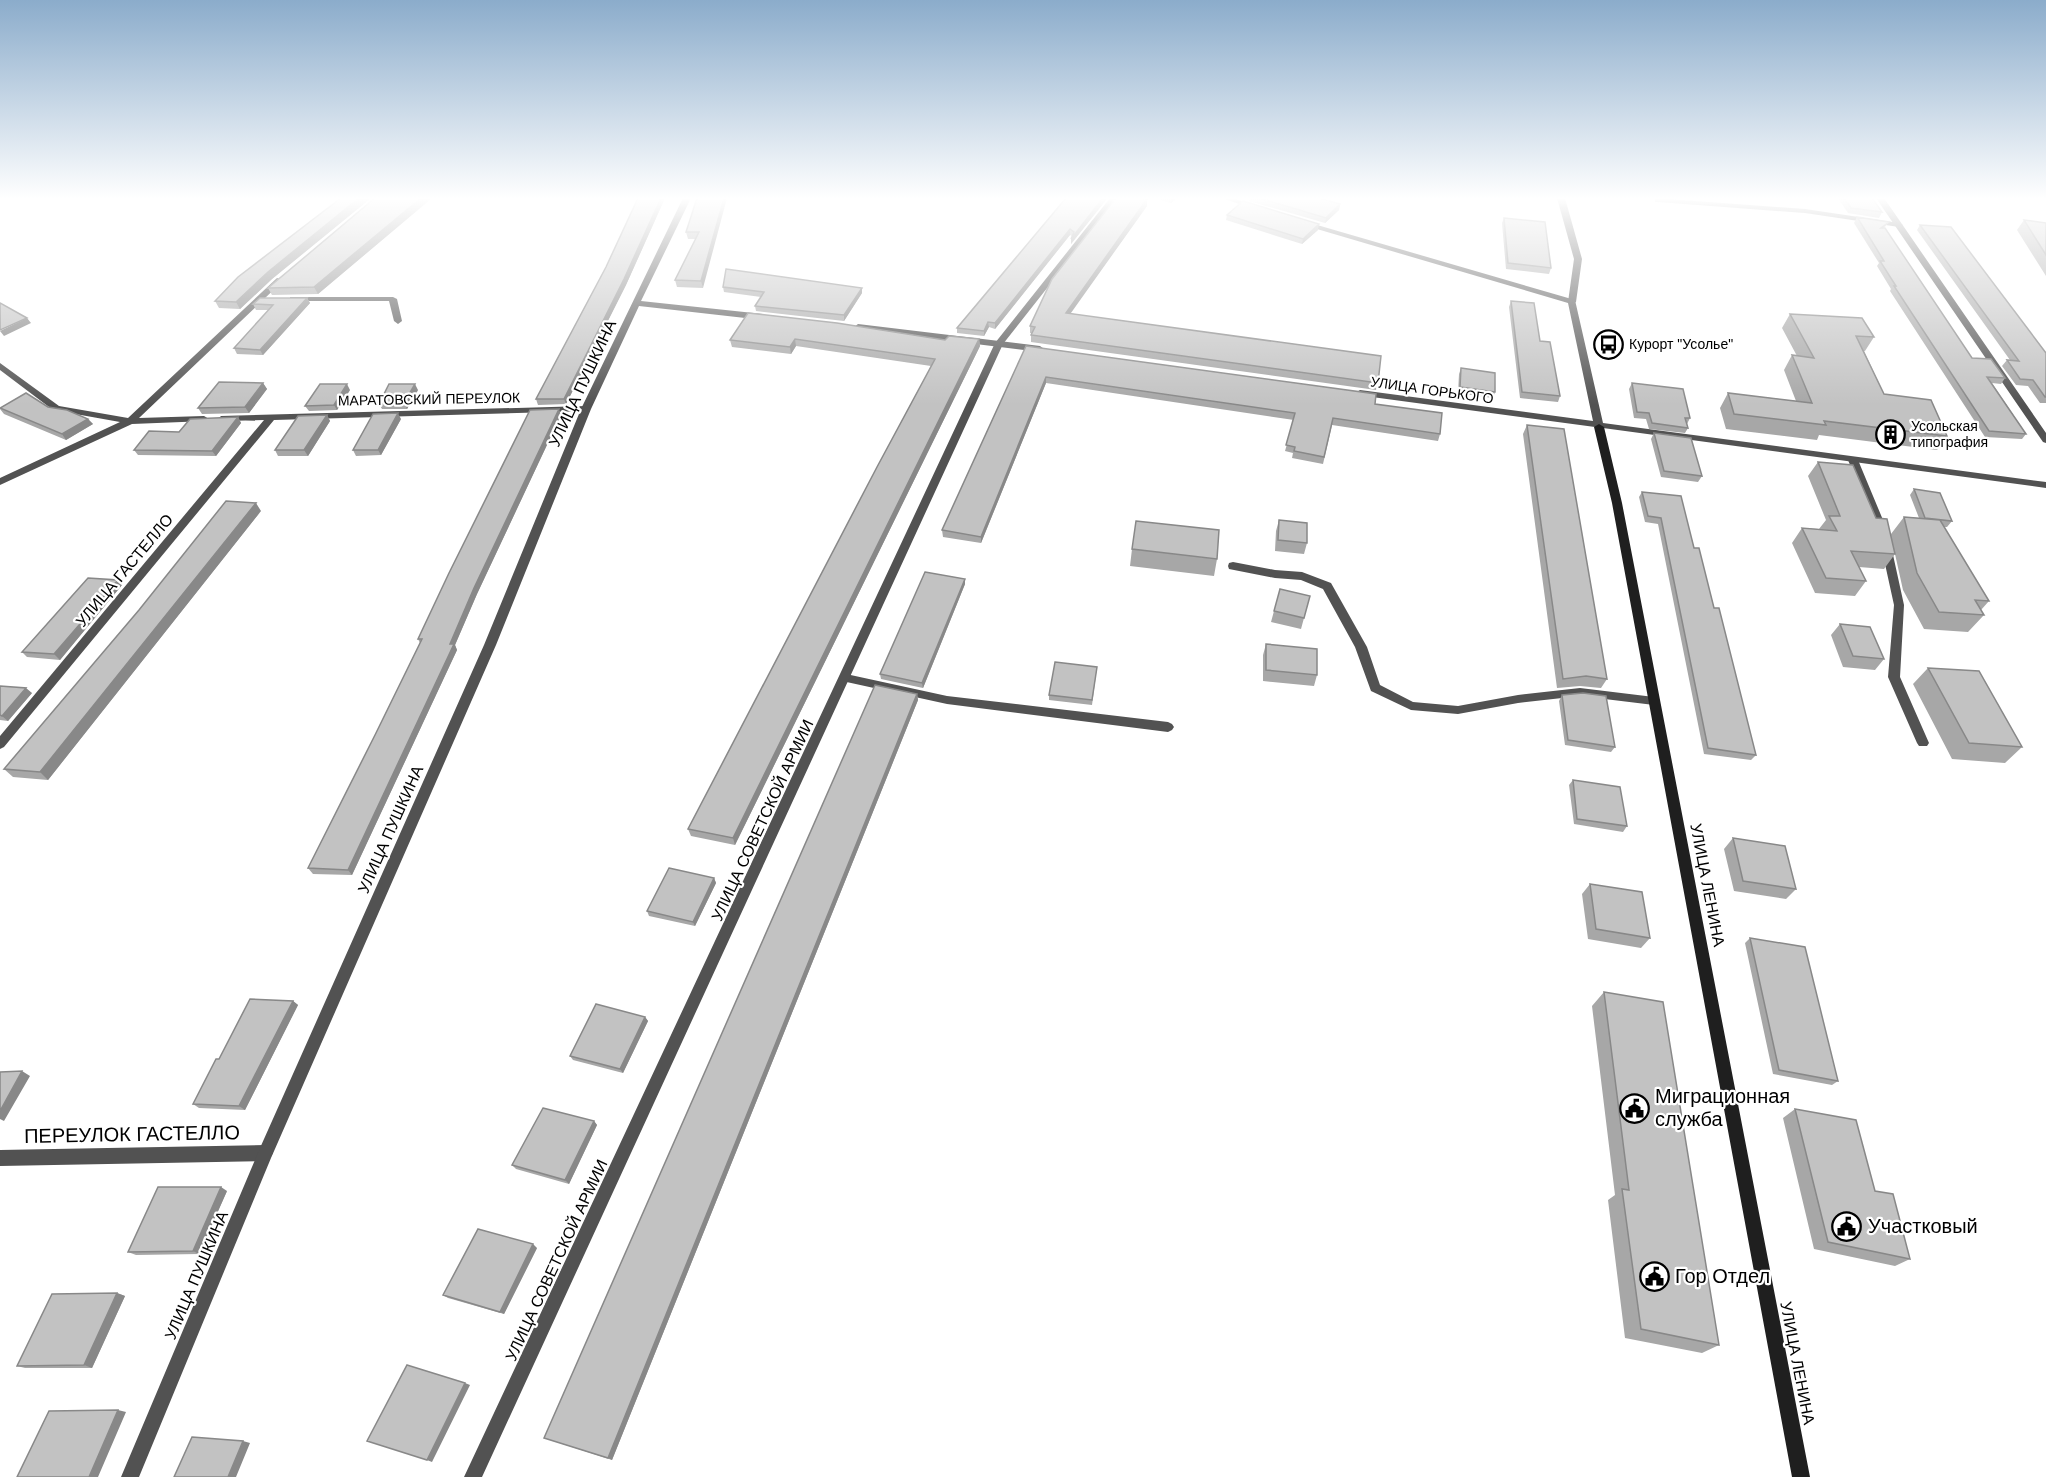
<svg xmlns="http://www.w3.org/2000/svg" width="2046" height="1477" font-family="Helvetica,sans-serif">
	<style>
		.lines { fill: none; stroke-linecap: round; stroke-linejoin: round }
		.service { fill: #525252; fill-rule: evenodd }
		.minor { fill: #525252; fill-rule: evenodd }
		.tertiary { fill: #525252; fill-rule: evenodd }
		.secondary { fill: #1f1f1f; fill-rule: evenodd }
		.wall { fill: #a7a7a7 }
		.shaded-wall { fill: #888 }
		.building { fill: #c2c2c2; stroke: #888; stroke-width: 1.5 }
		.labels { text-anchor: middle; stroke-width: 4.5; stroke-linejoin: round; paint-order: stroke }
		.far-poi-label { font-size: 14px; fill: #000; stroke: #fff; text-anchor: start }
		.far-street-label { font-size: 14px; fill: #000; stroke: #fff }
		.street-label { font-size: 16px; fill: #000; stroke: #fff }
		.near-poi-label { font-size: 20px; fill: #000; stroke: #fff; text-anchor: start }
		.near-street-label { font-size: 20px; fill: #000; stroke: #fff }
	</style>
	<rect width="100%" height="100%" fill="#fff"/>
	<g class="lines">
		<path class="service" d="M1557,198H1565L1582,259L1576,302L1572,304L1568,302L1574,259Z
			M1655,198L1805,209L1899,223L1903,225L1899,227L1805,213L1658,202H1655Z
			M290,297H393L397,299L402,321L398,324L394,321L389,301H290Z
			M1853,457L1858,460L1888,532L1904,605L1900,677L1929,743L1927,746H1919L1917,743L1888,677L1894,605L1878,532L1848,460Z
			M1233,562L1275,570L1302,572L1331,583L1367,647L1380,685L1413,702L1458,706L1518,695L1580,688L1654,697L1660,701L1654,705L1580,696L1518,703L1458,714L1411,710L1371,691L1355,647L1323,589L1301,580L1275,578L1229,569L1228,566L1229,563Z
			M846,674L947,696L1168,722L1172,724L1174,727L1172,730L1168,732L947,704L842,681L840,678Z"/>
		<path class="minor" d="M1110,198H1118L1003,344L482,1477H464L995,343Z
			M1876,198H1884L2046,433V443L2043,442Z
			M277,278L284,280L139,418L204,416L209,419L207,421L132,424L0,485V478L120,422L53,410L0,370V363L59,406L128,418Z
			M586,406L589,407V411L274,420L4,747L0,749V736L264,420L224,421L219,418L221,416Z
			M265,1145L270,1148L273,1153L270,1158L265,1161L0,1166V1150Z"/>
		<path class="tertiary" d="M683,198H691L641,301L763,314L767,317L763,320L639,306L591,409L496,645L271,1158L139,1477H121L260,1148L484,645L581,409Z
			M1221,198H1233L1259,207L1255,209Z
			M1300,220L1575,300L1603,423L2046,482V488L1603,428L1599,430L1595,427L1357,395L1355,393L1360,390L1593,421L1568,303L1300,224Z
			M858,324L1040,346L1044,349L1040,352L855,329L854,327Z"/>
		<path class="secondary" d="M1599,424L1604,427L1622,503L1810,1477H1792L1612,503L1594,427Z"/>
	</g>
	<path class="wall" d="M341,198H371L272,279L240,309L219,308L215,301Z
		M375,198H432L318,294L272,295L268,288Z
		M638,198H665L626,285L566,404L538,405L536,399L606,267Z
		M697,198L703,288L677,287L675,280L696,239H688L686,232Z
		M1066,198H1107L1071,244L1072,236L1070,235L995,329L989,327L984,336L957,333V328Z
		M1154,198H1177L1171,203Z
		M1250,198H1318L1340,204L1339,210L1325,223L1249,201Z
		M1838,198H1872L1882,212L1879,218L1848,213Z
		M1147,199V206L1070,313L1378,383L1376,390L1031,342V333H1030V326Z
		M1227,215L1318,230L1302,244L1226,220Z
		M1857,217L1889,222L1884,228L1972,358L2005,378L2001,384L1992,383L2026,434L2022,439L1985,437L1890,291L1891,289L1877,266L1879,263L1854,223Z
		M1504,218L1551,268L1549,274L1506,269L1502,223Z
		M2024,220L2046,223V276L2017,230Z
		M1920,225L2046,353V403H2040L2028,386L2016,385L2002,366L2007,360H2010L1917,230Z
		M723,287L862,288V293L844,321L756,311L755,306L761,297L724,292Z
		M307,298L310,303L263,355L237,354L234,348L269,310H256L253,304Z
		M1511,301L1540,341L1560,396L1558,402L1520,398L1509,307Z
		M748,313L945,340L979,339L980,346L735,845L691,836L688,829L931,366L796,346L791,354L732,347L730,340Z
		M1790,314L1874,337L1865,351H1864L1884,394L1947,436L1937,450L1819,435L1817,440L1726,429L1720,408L1728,393L1796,401L1784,370L1792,355L1797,356L1782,328Z
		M1026,346L1375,404L1440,434L1438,441L1332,425L1323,464L1292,458L1293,453L1285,451L1294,420L1046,383L981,543L943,537L942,530Z
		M1461,368L1495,392L1493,398L1458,393L1459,374Z
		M263,383L267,389L249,413L202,414L198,408Z
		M1632,383L1690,418L1687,424L1688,428L1685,433L1649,429L1646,419L1634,418L1629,389Z
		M350,390L337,410L309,411L305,406Z
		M418,390L407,409H382L379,404Z
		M48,407L88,419L93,424L66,440L4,414L0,409V408Z
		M327,415L330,421L308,456H278L275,450Z
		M561,415L477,594L455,645L457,650L352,875L313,874L308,868L375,735L420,643L418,639Z
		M238,417L241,423L216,456L138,455L134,450L179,432Z
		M401,419L381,455L356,456L353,450Z
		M1527,425L1607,679L1601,688L1580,686L1557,688L1523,434Z
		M1654,433L1702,476L1698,482L1661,477L1651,439Z
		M1818,462L1876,518L1891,534L1904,517L1919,518L1910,495L1914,489L1952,521L1947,527H1944L1989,601L1981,610L1984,615L1968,632L1924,629L1903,590L1895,554L1884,569L1859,567L1866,581L1855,596L1815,593L1792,543L1802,528L1819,529L1826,520L1808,476Z
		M1642,492L1694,548L1714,608L1756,755L1751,760L1704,754L1658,524L1645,522L1639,497Z
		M261,511L48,780L13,777L4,769Z
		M1279,520L1307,543L1304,554L1275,551L1276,531Z
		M1132,549L1217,559L1214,576L1130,566Z
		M965,579V584L923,688L881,679L880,674Z
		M122,585L60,660L27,657L22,652Z
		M1310,596L1301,629L1271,622L1274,611Z
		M1840,624L1884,659L1875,670L1843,667L1831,635Z
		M1266,644L1317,675L1314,686L1263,681V655Z
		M1097,667L1092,705L1049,700V695Z
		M1928,668L2022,747L2005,763L1952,759L1913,684Z
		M0,686L32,693L8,721L0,720Z
		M917,694L918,700L612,1460L544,1438Z
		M1562,695L1615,747L1611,752L1565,745L1559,701Z
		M1573,780L1627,826L1623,832L1574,824L1569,785Z
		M1733,838L1796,889L1786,899L1734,891L1724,849Z
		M714,878L716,883L695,926L649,916L647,911Z
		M1590,884L1650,938L1641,948L1588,939L1582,894Z
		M1750,938L1838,1081L1832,1085L1773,1074L1745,943Z
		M1604,992L1719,1345L1702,1353L1625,1338L1608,1200L1615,1195L1592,1006Z
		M293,1001L298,1005L245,1110L199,1108L193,1104Z
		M645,1017L648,1021L623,1073L573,1060L570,1056Z
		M1795,1109L1875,1191L1910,1259L1895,1266L1814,1249L1783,1118Z
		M594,1121L597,1125L569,1184L516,1169L512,1165Z
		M227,1191L199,1254L136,1255L128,1252Z
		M537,1248L504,1314L448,1298L443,1295Z
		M117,1293L125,1296L92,1368H25L17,1366Z"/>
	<path class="shaded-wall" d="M359,198H371L272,279L240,309L236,302L268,272Z
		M421,198H432L318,294L314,287Z
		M661,198H665L626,285L566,404L564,399Z
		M724,198H727L703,288L701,281Z
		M1103,198L1107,199L1071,244V239Z
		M1171,198H1177L1171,203Z
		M1147,199V206L1066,320V313Z
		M1340,204L1339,210L1325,223L1326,218Z
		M1319,224L1318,230L1302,244L1303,239Z
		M1070,229V235L995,329V323Z
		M862,288V293L844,321V315Z
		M307,298L310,303L263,355L260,350Z
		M27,318L31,323L4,336L0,331Z
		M988,322L989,327L984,336V331Z
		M795,339L796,346L791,354L790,347Z
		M979,339L980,346L735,845L733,838Z
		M1046,377V383L981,543V537Z
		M263,383L267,389L249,413L245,407Z
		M347,384L350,390L337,410L334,405Z
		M415,384L418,390L407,409L404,403Z
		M559,409L561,415L477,594L455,645L457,650L352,875L348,870L474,588Z
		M398,413L401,419L381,455L378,450Z
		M327,415L330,421L308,456L304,450Z
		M238,417L241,423L216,456L212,451Z
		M88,419L93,424L66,440L62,434Z
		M256,503L261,511L48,780L40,772Z
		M965,579V584L923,688L922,683Z
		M118,580L122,585L60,660L54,654Z
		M26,688L32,693L8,721L2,716Z
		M917,694L918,700L612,1460L608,1458Z
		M714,878L716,883L695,926L693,922Z
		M293,1001L298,1005L245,1110L239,1106Z
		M645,1017L648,1021L623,1073L620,1069Z
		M22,1071L30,1076L4,1121L0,1119V1111Z
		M594,1121L597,1125L569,1184L565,1180Z
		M221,1187L227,1191L199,1254L193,1251Z
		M533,1244L537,1248L504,1314L500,1312Z
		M117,1293L125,1296L92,1368L84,1365Z
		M465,1383L470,1385L432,1462L427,1460Z
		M118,1410L126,1412L98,1477H89Z
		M243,1441L250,1443L236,1477H228Z"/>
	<path class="building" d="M341,198H359L268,272L236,302L215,301L238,277Z
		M375,198H421L314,287L268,288Z
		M638,198H661L624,279L564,399H536L606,267Z
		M697,198H724L701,281L675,280L699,232H686Z
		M1066,198H1103L1071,239L1074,232L1070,229L995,323L988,322L984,331L957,328Z
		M1116,198H1139L1147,199L1066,313L1381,356L1378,383L1031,335L1035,327L1030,326L1052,279Z
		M1259,198H1318L1340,204L1326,218Z
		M1844,198H1872L1882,212L1851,208Z
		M1243,201L1319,224L1303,239L1227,215Z
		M1857,217L1889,222L1881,228H1885L1972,358L1991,359L2005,378L1987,377L2026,434L1989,431L1894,286H1896L1880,261H1884Z
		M1504,218L1545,222L1551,268L1508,263Z
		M2024,220L2046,223V255Z
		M1920,225L1951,227L2046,353V397H2045L2033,380L2020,379L2007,360L2019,361Z
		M726,269L862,288L844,315L755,306L764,292L723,287Z
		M260,298H307L260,350L234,348L273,305L253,304Z
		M1511,301L1534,303L1540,341L1550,342L1560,396L1522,392Z
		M0,303L27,318L0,330Z
		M748,313L837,323L945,340L949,336L979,339L733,838L688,829L877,467L935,359L795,339L790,347L730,340Z
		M1790,314L1862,318L1874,337L1856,336L1884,394L1931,400L1947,436L1824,421L1826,425L1734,414L1728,393L1812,403L1792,355L1814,358Z
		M1026,346L1376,394L1375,404L1442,413L1440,434L1333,418L1324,457L1294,451L1295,447L1286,445L1295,413L1046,377L981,537L942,530Z
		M1461,368L1495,373V392L1460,387Z
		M219,382L263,383L245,407L198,408Z
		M1632,383L1683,389L1690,418H1685L1688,428L1652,423L1649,413L1637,412Z
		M320,384H347L334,405L305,406Z
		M389,384H415L404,403L379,404Z
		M26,393L48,407L67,410L88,419L62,434L0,408Z
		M559,409L474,588L450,644H454L348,870L308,868L375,735L422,639H418L449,573L530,410Z
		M398,413L378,450H353L373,414Z
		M327,415L304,450H275L298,416Z
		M238,417L212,451L134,450L149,431L179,432L190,419Z
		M1527,425L1564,429L1607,679L1586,676L1563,679Z
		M1654,433L1691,438L1702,476L1664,471Z
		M1818,462L1853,465L1876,518L1887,519L1895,554L1851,551L1866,581L1826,578L1802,528L1837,531L1829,516H1840Z
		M1914,489L1940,493L1952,521L1925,518Z
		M1642,492L1681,496L1694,548H1699L1714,608H1719L1756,755L1708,748L1661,518L1648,516Z
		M226,501L256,503L40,772L4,769L139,610Z
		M1904,517L1940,520L1989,601L1975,600L1984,615L1939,612L1917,573Z
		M1279,520L1307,523V543L1278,540Z
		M1136,521L1219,530L1217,559L1132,549Z
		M925,572L965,579L922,683L880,674Z
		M88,578L118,580L54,654L22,652Z
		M1280,589L1310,596L1304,618L1274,611Z
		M1840,624L1870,627L1884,659L1853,656Z
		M1266,644L1317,649V675L1266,670Z
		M1055,662L1097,667L1092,700L1049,695Z
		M1928,668L1979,671L2022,747L1969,743Z
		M875,685L917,694L608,1458L544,1438Z
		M0,686L26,688L2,716L0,715Z
		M1583,693L1606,696L1615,747L1568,740L1562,695Z
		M1573,780L1620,787L1627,826L1577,819Z
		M1733,838L1785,846L1796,889L1743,881Z
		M669,868L714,878L693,922L647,911Z
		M1590,884L1642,892L1650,938L1596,929Z
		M1750,938L1805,947L1838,1081L1779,1070Z
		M1604,992L1663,1002L1719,1345L1641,1329L1622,1189L1629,1190Z
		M250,999L293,1001L239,1106L193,1104L216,1059H219Z
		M596,1004L645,1017L620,1069L570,1056Z
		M22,1071L0,1111V1072Z
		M543,1108L594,1121L565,1180L512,1165Z
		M1795,1109L1856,1120L1875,1191L1893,1194L1910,1259L1828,1242Z
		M158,1187H221L193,1251L128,1252Z
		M478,1229L533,1244L500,1312L443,1295Z
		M117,1293L84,1365L17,1366L52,1294Z
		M407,1365L465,1383L427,1460L367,1441Z
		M118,1410L89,1477H17L49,1411Z
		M192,1437L243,1441L228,1477H174Z"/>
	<linearGradient id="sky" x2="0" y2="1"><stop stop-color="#8baccb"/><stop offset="0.49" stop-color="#fff"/><stop offset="1" stop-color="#fff" stop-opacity="0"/></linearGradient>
	<rect width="2046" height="405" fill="url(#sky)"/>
	<defs>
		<symbol id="bus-ring" viewBox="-11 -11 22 22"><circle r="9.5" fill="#fff" stroke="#000" stroke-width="1.5"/><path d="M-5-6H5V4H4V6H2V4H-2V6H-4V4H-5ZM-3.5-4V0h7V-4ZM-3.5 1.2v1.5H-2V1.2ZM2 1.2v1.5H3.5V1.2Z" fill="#000"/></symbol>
		<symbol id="building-ring" viewBox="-11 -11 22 22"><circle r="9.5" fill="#fff" stroke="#000" stroke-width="1.5"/><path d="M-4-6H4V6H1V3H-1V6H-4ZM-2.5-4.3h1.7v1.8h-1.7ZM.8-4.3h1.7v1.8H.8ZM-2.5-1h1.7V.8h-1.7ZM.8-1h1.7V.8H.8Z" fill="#000"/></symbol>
		<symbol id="civic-ring" viewBox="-11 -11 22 22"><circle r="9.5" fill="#fff" stroke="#000" stroke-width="1.5"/><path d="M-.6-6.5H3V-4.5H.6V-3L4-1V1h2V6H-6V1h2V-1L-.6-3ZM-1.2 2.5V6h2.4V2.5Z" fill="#000"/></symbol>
	</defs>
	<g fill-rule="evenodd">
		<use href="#bus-ring" x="1592" y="328" width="33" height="33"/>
		<use href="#building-ring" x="1874" y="418" width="33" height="33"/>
		<use href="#civic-ring" x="1618" y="1092" width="33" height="33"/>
		<use href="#civic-ring" x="1830" y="1210" width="33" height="33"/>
		<use href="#civic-ring" x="1638" y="1260" width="33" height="33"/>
	</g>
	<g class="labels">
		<g class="far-poi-label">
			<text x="1629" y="349">Курорт "Усолье"</text>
			<text x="1911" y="431">Усольская<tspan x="1911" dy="16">типография</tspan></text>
		</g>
		<g class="far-street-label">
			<text transform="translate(1432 390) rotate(8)" y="5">УЛИЦА ГОРЬКОГО</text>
			<text transform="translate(429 399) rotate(-1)" y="5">МАРАТОВСКИЙ ПЕРЕУЛОК</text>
		</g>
		<g class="street-label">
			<text transform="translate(582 383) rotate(-65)" y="6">УЛИЦА ПУШКИНА</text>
			<text transform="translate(124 570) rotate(-50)" y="6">УЛИЦА ГАСТЕЛЛО</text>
			<text transform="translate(762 820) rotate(-65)" y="6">УЛИЦА СОВЕТСКОЙ АРМИИ</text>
			<text transform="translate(390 829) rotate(-66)" y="6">УЛИЦА ПУШКИНА</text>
			<text transform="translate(1708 885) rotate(79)" y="6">УЛИЦА ЛЕНИНА</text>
			<text transform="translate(556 1260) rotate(-65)" y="6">УЛИЦА СОВЕТСКОЙ АРМИИ</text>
			<text transform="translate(196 1275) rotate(-67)" y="6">УЛИЦА ПУШКИНА</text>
			<text transform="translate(1798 1363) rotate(79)" y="6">УЛИЦА ЛЕНИНА</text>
		</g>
		<g class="near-poi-label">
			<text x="1655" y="1103">Миграционная<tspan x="1655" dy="23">служба</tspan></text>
			<text x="1868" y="1233">Участковый</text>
			<text x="1675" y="1283">Гор Отдел</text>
		</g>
		<g class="near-street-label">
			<text transform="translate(132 1134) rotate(-1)" y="7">ПЕРЕУЛОК ГАСТЕЛЛО</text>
		</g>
	</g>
</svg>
